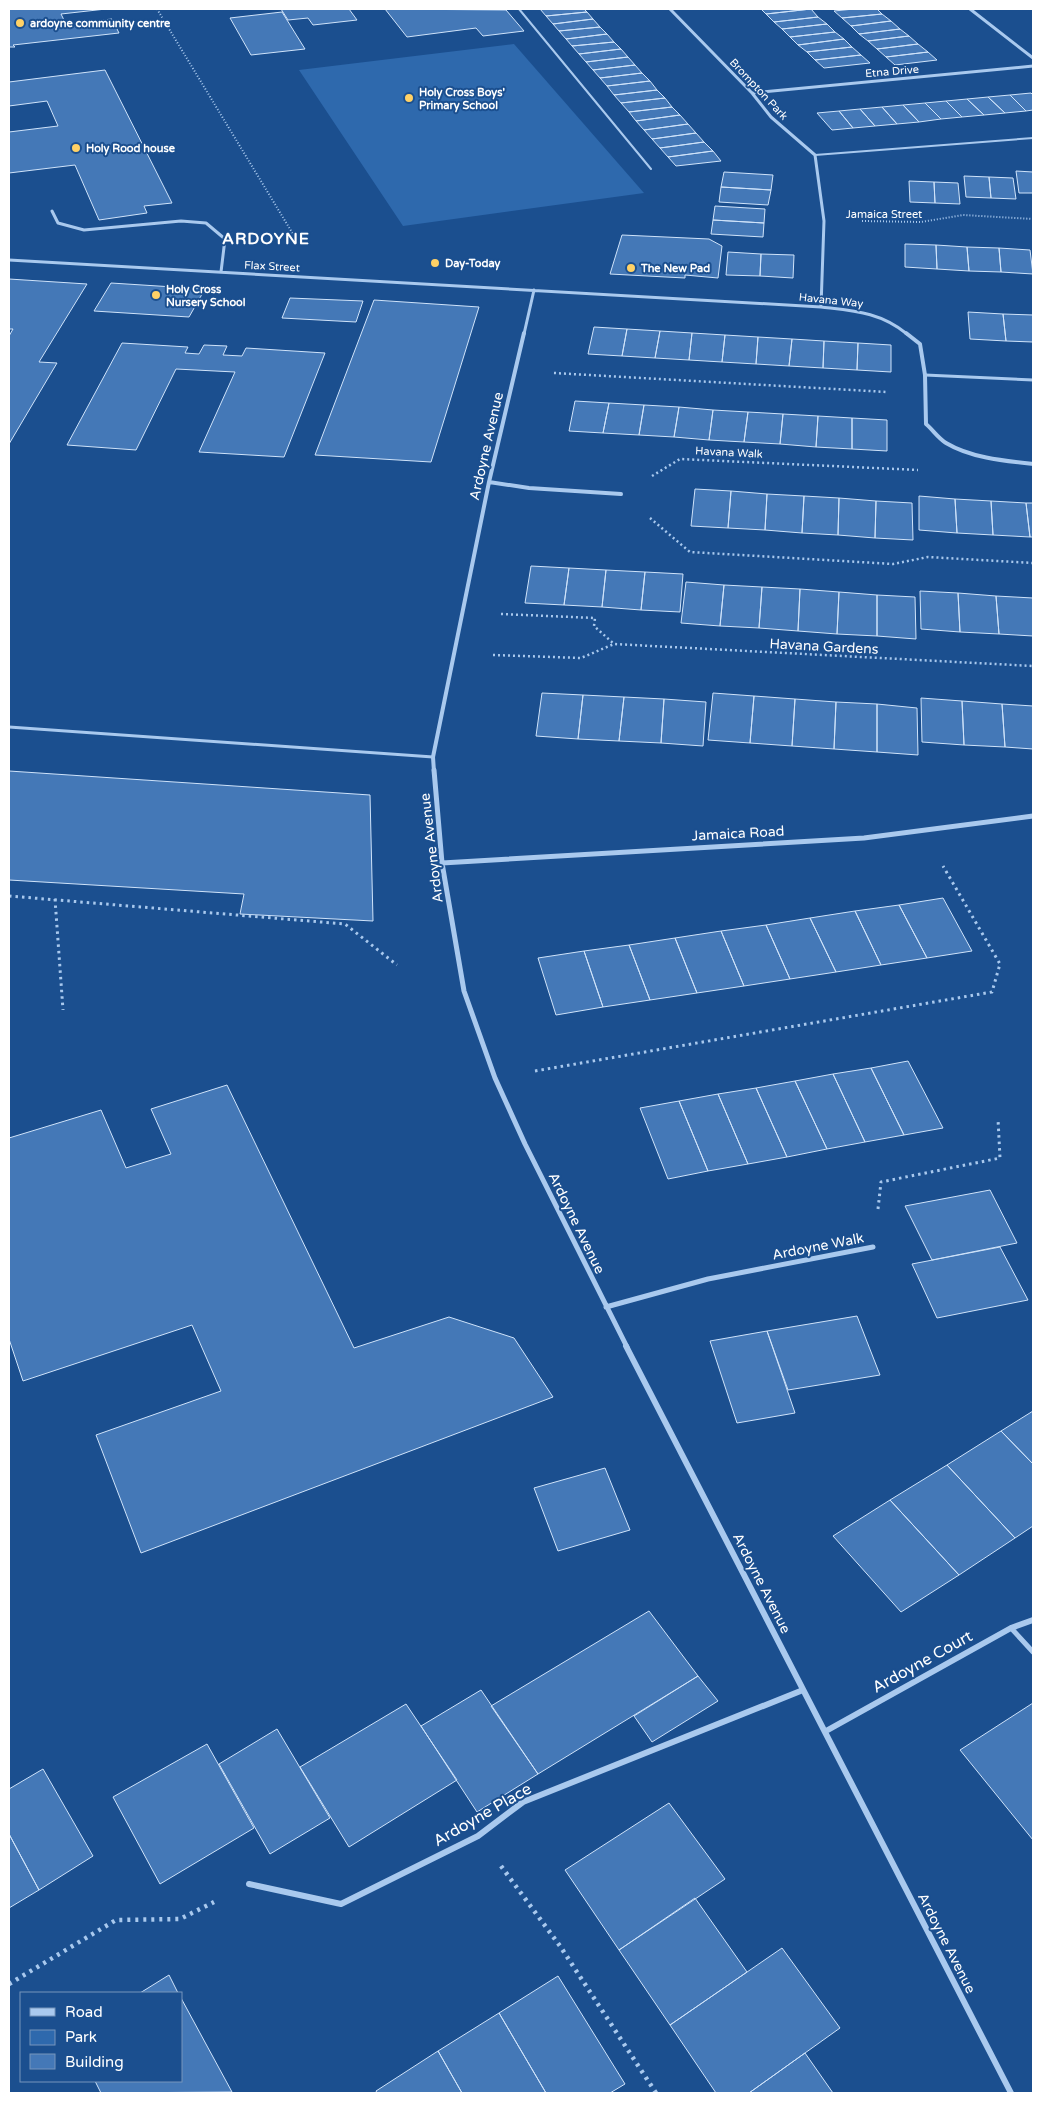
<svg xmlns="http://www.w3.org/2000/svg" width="1042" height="2102" font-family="'Varela Round',sans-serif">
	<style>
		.green { fill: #2e69ad }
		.building { fill: #4478b7; stroke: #cfe3fa }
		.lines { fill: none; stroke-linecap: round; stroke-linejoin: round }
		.path-far3 { stroke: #a9c9ee; stroke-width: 2; stroke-dasharray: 1 2; stroke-linecap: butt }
		.path-far2 { stroke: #a9c9ee; stroke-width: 2.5; stroke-dasharray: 2 3; stroke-linecap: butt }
		.path-far1 { stroke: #a9c9ee; stroke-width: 3; stroke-dasharray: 2.5 4; stroke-linecap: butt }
		.path { stroke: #a9c9ee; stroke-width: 4.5; stroke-dasharray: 3 5; stroke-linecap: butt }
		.service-far2 { stroke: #a9c9ee; stroke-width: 2 }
		.service-far1 { stroke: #a9c9ee; stroke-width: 3 }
		.service { stroke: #a9c9ee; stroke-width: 5 }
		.minor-far3 { stroke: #a9c9ee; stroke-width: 3 }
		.minor-far2 { stroke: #a9c9ee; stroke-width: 4 }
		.minor-far1 { stroke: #a9c9ee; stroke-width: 5 }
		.minor { stroke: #a9c9ee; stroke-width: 6 }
		.poi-dot { fill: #ffd166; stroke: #1b4f8f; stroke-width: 2 }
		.labels { text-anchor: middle; stroke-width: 4; stroke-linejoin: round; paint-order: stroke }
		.far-poi-label { font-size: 11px; font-weight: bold; fill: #fff; stroke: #1b4f8f; text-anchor: start }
		.far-street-label { font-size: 11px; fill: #fff; stroke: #1b4f8f }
		.street-label { font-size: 14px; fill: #fff; stroke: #1b4f8f }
		.far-district-label { font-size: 16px; font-weight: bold; letter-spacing: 1px; fill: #fff; stroke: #1b4f8f }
		.near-street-label { font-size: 16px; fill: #fff; stroke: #1b4f8f }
	</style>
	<rect width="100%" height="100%" fill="#1b4f8f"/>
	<path class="green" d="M514,44L644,193L403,226L299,70Z"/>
	<path class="building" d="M9,9H106L61,14L66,24L112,19L119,33L13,45L15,47H9Z
		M281,9H349L357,20L313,25L308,18L288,20Z
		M385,9L506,10L524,31L483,36L476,28L407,37Z
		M540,9H584L587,12L546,16Z
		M761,9H811L766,14Z
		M811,9L818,17L774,22L766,14Z
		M854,9H877L882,14L842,18L834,11Z
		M282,12L305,49L251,55L230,18Z
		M587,12L593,19L553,24L546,16Z
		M882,14L891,21L851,26L842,18Z
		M818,17L827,24L782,29L774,22Z
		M593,19L600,27L559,31L553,24Z
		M891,21L900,29L859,34L851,26Z
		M827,24L835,32L790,37L782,29Z
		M600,27L607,34L566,39L559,31Z
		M900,29L909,36L868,41L859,34Z
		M835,32L844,39L798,45L790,37Z
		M607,34L614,42L572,46L566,39Z
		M909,36L918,44L877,49L868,41Z
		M844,39L852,47L807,52L798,45Z
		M614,42L621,49L579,54L572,46Z
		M918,44L928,52L886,57L877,49Z
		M852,47L861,55L815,60L807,52Z
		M621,49L628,57L586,62L579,54Z
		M928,52L937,60L895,65L886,57Z
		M861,55L870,63L824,68L815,60Z
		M628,57L635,65L593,70L586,62Z
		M635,65L642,73L600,78L593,70Z
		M105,70L172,203L144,206L147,213L99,220L75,165L9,173V132L58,126L47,101L9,106V82Z
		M642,73L650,81L607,86L600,78Z
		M650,81L657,90L614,95L607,86Z
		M657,90L665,98L621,103L614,95Z
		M1031,93L1033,95V110L1026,111L1010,95Z
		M1010,95L1026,111L1005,113L988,97Z
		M988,97L1005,113L984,115L967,99Z
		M665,98L672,107L629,112L621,103Z
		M967,99L984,115L962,117L946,101Z
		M946,101L962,117L941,119L925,103Z
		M925,103L941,119L919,122L903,105Z
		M903,105L919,122L897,124L882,107Z
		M672,107L680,115L636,121L629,112Z
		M882,107L897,124L875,126L860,109Z
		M860,109L875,126L853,128L839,111Z
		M839,111L853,128L832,130L817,113Z
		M680,115L688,124L644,130L636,121Z
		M688,124L696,133L652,139L644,130Z
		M696,133L704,142L660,148L652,139Z
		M704,142L713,151L668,157L660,148Z
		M713,151L721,161L676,166L668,157Z
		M1016,171L1033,172V193H1019Z
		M724,172L773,175L771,190L721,187Z
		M964,176L989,177L991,198L966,197Z
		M989,177L1013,178L1016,199L991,198Z
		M909,181L934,182L935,203L910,202Z
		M934,182L958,183L960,204L935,203Z
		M721,187L771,190L768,205L719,202Z
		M715,206L765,209L764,223L713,220Z
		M713,220L764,223L763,237L711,234Z
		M622,235L709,239L722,246L718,278L685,275V278L610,274Z
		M905,244L936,245L937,269L905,267Z
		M936,245L967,247L969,271L937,269Z
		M967,247L999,248L1001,272L969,271Z
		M999,248L1030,250L1033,274L1001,272Z
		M728,252L761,254L760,276L726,275Z
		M761,254L794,255L793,278L760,276Z
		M9,279L87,284L39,362L57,363L9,444V336L13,329H9Z
		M111,283L205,289L189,317L94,311Z
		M290,298L363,301L356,322L282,318Z
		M374,300L479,307L431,462L315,455Z
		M968,312L1003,314L1006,341L970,339Z
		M1003,314L1033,315V342L1006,341Z
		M594,327L627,329L622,356L588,354Z
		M627,329L660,331L655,358L622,356Z
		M660,331L692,333L689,360L655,358Z
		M692,333L725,335L722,362L689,360Z
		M725,335L758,337L756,364L722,362Z
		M758,337L792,339L789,366L756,364Z
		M792,339L824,341L823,368L789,366Z
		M824,341L858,343L857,370L823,368Z
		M122,343L188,347L185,353L199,354L204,345L227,346L223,355L242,356L246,348L325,353L284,457L199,452L235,372L176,369L136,450L67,445Z
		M858,343L891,345V372L857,370Z
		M575,401L609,403L603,433L569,431Z
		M609,403L644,405L639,435L603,433Z
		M644,405L679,407L674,437L639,435Z
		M679,407L713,410L709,440L674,437Z
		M713,410L748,412L744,442L709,440Z
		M748,412L783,414L780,444L744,442Z
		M783,414L818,416L816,447L780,444Z
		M818,416L852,418V449L816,447Z
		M852,418L887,420V451L852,449Z
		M695,489L731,491L728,528L691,526Z
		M731,491L767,494L765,530L728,528Z
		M767,494L804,496L802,533L765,530Z
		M804,496L839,498L838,535L802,533Z
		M919,496L955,499L957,533L919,530Z
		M839,498L876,501L875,538L838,535Z
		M955,499L991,501L993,535L957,533Z
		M876,501L912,503L913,540L875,538Z
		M991,501L1026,503L1030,537L993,535Z
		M1026,503H1033V537H1030Z
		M531,566L569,568L564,605L525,603Z
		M569,568L606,570L602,607L564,605Z
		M606,570L645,572L641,610L602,607Z
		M645,572L683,574L680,612L641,610Z
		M686,582L724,585L720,626L681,623Z
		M724,585L762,587L759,628L720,626Z
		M762,587L800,589L798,631L759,628Z
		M800,589L839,592L837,634L798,631Z
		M920,591L958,593L960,632L921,629Z
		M839,592L877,595V636L837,634Z
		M958,593L996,596L999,634L960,632Z
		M877,595L915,597L916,639L877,636Z
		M996,596L1033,598V636L999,634Z
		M542,693L583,695L578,739L536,736Z
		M713,693L754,696L750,743L708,740Z
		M583,695L624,697L619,741L578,739Z
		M754,696L795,699L792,746L750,743Z
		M624,697L664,699L661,743L619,741Z
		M921,698L962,701L964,745L922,742Z
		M664,699L706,702L703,746L661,743Z
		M795,699L836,702L834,749L792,746Z
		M962,701L1002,704L1005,747L964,745Z
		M836,702L877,704V752L834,749Z
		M877,704L917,708L918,755L877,752Z
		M1002,704L1033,706V749L1005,747Z
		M9,771L370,795L373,921L240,914L244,894L9,880Z
		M943,898L972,951L927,958L899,905Z
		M899,905L927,958L881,965L855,911Z
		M855,911L881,965L836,972L810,918Z
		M810,918L836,972L790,979L766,925Z
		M766,925L790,979L744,986L721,931Z
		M721,931L744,986L697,993L675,938Z
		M675,938L697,993L650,1000L629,945Z
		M629,945L650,1000L603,1007L584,951Z
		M584,951L603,1007L556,1015L538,958Z
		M908,1061L943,1128L904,1135L871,1068Z
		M871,1068L904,1135L865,1142L833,1074Z
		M833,1074L865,1142L827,1149L795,1081Z
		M795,1081L827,1149L787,1157L756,1088Z
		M227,1085L354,1348L449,1317L514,1338L553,1397L141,1553L96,1435L221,1391L192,1325L23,1381L9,1339V1138L101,1110L126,1168L171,1154L151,1109Z
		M756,1088L787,1157L748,1164L718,1094Z
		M718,1094L748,1164L708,1171L679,1101Z
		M679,1101L708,1171L668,1179L640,1108Z
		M990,1190L1017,1243L932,1260L905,1206Z
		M1000,1247L1028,1300L937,1318L912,1264Z
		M857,1316L880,1375L788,1390L767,1331Z
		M767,1331L795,1413L737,1423L710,1341Z
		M1033,1411V1464L1001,1431Z
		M1001,1431L1033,1464V1526L1015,1538L947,1465Z
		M947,1465L1015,1538L959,1575L890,1500Z
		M605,1468L630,1530L558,1551L534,1488Z
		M890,1500L959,1575L901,1612L833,1536Z
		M649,1611L698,1676L538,1774L491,1706Z
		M698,1676L718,1701L652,1742L634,1716Z
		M481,1690L538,1774L477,1812L421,1726Z
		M1033,1703V1840L960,1750Z
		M406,1704L457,1780L349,1847L300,1767Z
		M277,1729L330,1818L270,1854L219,1764Z
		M207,1744L254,1828L160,1884L113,1797Z
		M43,1769L93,1856L39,1890L9,1834V1789Z
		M669,1803L725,1879L619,1950L565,1870Z
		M9,1834L39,1890L9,1908Z
		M695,1898L747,1972L670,2025L619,1950Z
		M782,1948L840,2028L749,2093H716L670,2025Z
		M169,1975L178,1993H140Z
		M558,1976L625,2084L610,2093H546L499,2013Z
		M181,1998L232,2092L101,2093L95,2081H181Z
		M499,2013L546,2093H462L438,2051Z
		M438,2051L462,2093H377L376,2091Z
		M805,2053L833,2093H749Z"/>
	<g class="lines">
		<path class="path-far3" d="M157,9L296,239
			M862,221L921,222L963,215L1033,219"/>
		<path class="path-far2" d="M554,373L887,392
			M652,476L680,459L918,470
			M650,518L690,552L893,564L928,557L1033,563
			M501,614L595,618L594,626L614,644
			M493,655L581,658L614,644L1033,666"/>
		<path class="path-far1" d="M9,896L345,924L397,965
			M55,899L63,1010
			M535,1071L992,992L1000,964L943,866
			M878,1209L881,1182L1000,1158L998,1119"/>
		<path class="path" d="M501,1866L560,1946L656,2093
			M9,1984L116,1920L180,1919L214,1902"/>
		<path class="service-far2" d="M519,9L651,169
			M815,155L1033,138"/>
		<path class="service-far1" d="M925,375L1033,380
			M9,727L433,757"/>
		<path class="service" d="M1011,1628L1033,1652"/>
		<path class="minor-far3" d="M670,9L752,93L771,117L815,155L824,221L821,307
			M970,9L1033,58
			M752,93L1033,66
			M52,211L58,223L84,230L181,221L206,223L225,239L221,272
			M9,260L821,307C854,311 880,312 907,334
			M524,334L534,290"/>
		<path class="minor-far2" d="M906,333L920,344L925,375L926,424C933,430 938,438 946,443C971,458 1005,461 1033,464
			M489,482L529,488L621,494
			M434,772L433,757L489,482L524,333"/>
		<path class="minor-far1" d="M434,770L442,863L464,991L495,1078L525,1144L627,1347
			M442,863L864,838L1033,816
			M606,1307L708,1279L873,1247"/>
		<path class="minor" d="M626,1346L1011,2093
			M826,1731L1011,1628L1033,1620
			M249,1884L341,1904L478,1836L523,1802L803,1690"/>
	</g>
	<g class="poi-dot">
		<circle cx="20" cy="23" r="5"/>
		<circle cx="409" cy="98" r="5"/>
		<circle cx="76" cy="148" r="5"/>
		<circle cx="435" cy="263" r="5"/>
		<circle cx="631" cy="268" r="5"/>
		<circle cx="156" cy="295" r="5"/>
	</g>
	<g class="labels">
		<g class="far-poi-label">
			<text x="30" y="27">ardoyne community centre</text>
			<text x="419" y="96">Holy Cross Boys'<tspan x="419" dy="13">Primary School</tspan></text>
			<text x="86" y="152">Holy Rood house</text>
			<text x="445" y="267">Day-Today</text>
			<text x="641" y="272">The New Pad</text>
			<text x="166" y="293">Holy Cross<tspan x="166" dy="13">Nursery School</tspan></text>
		</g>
		<g class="far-street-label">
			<text transform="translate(892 71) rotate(-5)" y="4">Etna Drive</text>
			<text transform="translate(759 89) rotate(47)" y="4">Brompton Park</text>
			<text x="884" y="218">Jamaica Street</text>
			<text transform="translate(272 266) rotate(3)" y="4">Flax Street</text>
			<text transform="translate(831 300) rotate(6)" y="4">Havana Way</text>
			<text transform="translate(729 452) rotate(3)" y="4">Havana Walk</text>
		</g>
		<g class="street-label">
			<text transform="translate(486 446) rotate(-77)" y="5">Ardoyne Avenue</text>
			<text transform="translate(824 646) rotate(3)" y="5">Havana Gardens</text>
			<text transform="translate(738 833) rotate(-3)" y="5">Jamaica Road</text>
			<text transform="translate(431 848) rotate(-97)" y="5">Ardoyne Avenue</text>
			<text transform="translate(577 1223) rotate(64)" y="5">Ardoyne Avenue</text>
			<text transform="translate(818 1246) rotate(-11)" y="5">Ardoyne Walk</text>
			<text transform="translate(762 1583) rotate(63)" y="5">Ardoyne Avenue</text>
			<text transform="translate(947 1943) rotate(63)" y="5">Ardoyne Avenue</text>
		</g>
		<g class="far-district-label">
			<text x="266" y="244">ARDOYNE</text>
		</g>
		<g class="near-street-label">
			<text transform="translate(922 1661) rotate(-29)" y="6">Ardoyne Court</text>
			<text transform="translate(482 1814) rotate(-30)" y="6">Ardoyne Place</text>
		</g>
	</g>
	<rect width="1042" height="2102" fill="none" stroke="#ffffff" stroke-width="20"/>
	<rect x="20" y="1992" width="162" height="90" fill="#1b4f8f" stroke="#7695bc"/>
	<rect x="30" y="2008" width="25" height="8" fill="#a9c9ee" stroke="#7695bc"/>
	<text x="65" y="2017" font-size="15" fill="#ffffff">Road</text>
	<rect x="30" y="2030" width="25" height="15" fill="#2e69ad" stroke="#7695bc"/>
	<text x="65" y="2042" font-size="15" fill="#ffffff">Park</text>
	<rect x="30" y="2054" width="25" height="15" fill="#4478b7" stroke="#7695bc"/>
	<text x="65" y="2067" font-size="15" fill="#ffffff">Building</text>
</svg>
